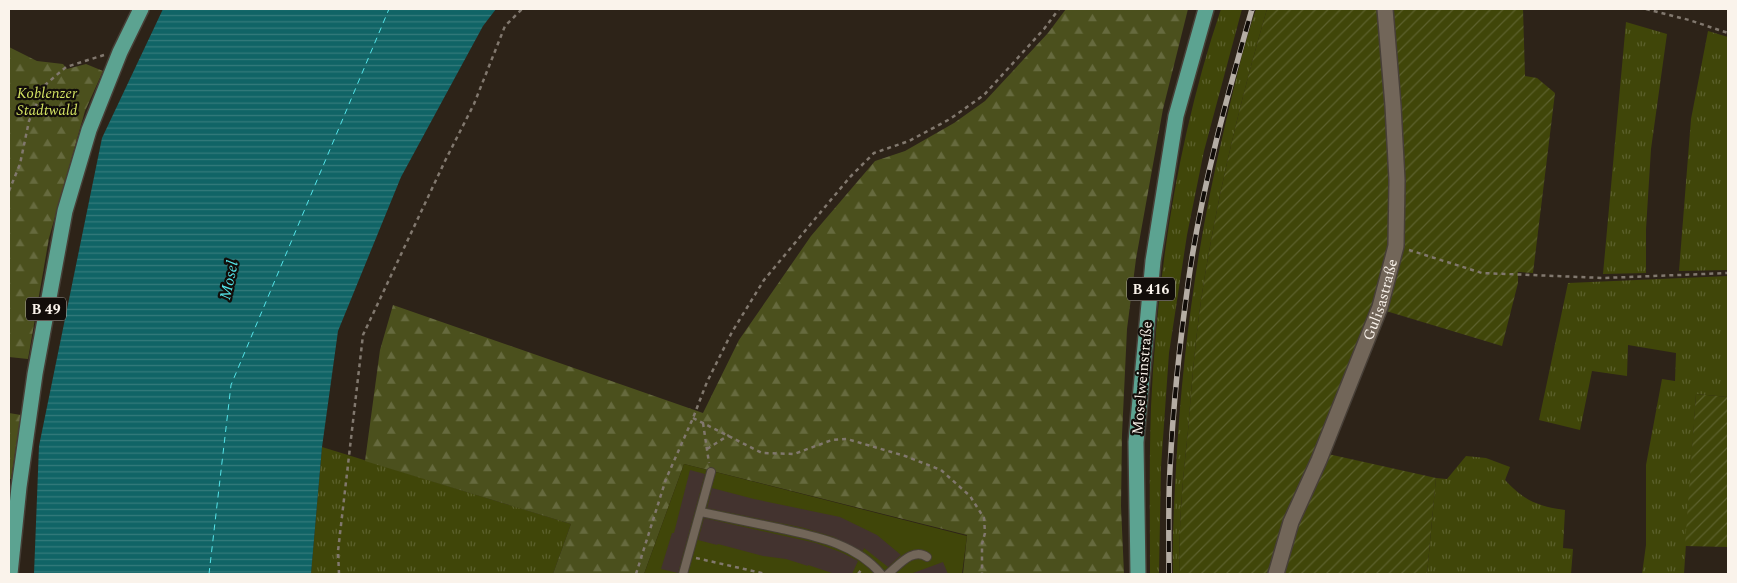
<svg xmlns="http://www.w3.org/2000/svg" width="1737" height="583" font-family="Spectral,serif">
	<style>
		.grass { fill: url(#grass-tufts) }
		.forest { fill: url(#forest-firs) }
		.park { fill: #404609 }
		.garden { fill: url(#garden-furrows) }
		.water { fill: url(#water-rules) }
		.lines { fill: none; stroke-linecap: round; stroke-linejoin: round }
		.ferry { stroke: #54e4e9; stroke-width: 1; stroke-dasharray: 6 5; stroke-linecap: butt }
		.building { fill: #43332f }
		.lane-casing { stroke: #473f37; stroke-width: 10 }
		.street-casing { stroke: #473f37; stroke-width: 18 }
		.primary-casing { stroke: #473f37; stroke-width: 18 }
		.path { stroke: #81786e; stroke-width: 2.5; stroke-dasharray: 4 4; stroke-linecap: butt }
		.lane { stroke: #726659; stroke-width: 8 }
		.street { stroke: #726659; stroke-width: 15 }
		.primary { stroke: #5ca391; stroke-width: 15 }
		.rail-casing { stroke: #b5ada4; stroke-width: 5.5 }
		.rail { stroke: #120d09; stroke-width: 4; stroke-dasharray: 11; stroke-linecap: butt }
		.labels { text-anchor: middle; stroke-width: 4.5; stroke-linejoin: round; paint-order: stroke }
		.shield { fill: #120d09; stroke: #b4aea7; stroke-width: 1 }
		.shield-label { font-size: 14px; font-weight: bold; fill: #faf3eb }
		.park-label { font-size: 15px; font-style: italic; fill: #d3e262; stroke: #120d09 }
		.street-label { font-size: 15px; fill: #faf3eb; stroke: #120d09 }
		.water-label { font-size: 16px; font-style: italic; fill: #54e4e9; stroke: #120d09 }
	</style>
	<defs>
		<pattern id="grass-tufts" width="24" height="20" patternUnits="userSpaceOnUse" patternTransform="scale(1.25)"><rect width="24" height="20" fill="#404609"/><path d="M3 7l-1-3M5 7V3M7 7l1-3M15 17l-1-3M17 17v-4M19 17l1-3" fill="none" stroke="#5c612d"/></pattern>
		<pattern id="forest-firs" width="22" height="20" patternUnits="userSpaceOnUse" patternTransform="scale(1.25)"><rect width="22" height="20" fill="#4b501d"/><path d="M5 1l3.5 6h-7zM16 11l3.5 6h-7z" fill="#666a3e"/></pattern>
		<pattern id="garden-furrows" width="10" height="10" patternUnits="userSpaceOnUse" patternTransform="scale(1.25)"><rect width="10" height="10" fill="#404609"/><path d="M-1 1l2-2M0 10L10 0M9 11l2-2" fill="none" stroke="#5c612d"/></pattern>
		<pattern id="water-rules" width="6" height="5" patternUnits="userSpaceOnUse" patternTransform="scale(1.25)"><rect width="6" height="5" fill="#106466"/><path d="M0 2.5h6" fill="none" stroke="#347b7c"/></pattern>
	</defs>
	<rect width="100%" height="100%" fill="#2d2318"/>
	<path class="grass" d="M1221,9H1242L1204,151L1187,235L1169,353L1161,467L1159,574H1150C1150,519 1149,463 1151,407C1157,273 1178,136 1221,9Z
		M1256,9H1267C1241,98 1219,189 1204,281C1196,330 1192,381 1188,431C1183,478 1178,527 1180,574H1173C1172,539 1174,503 1176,468C1182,355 1197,244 1223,134C1233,92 1242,50 1256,9Z
		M1626,22L1667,34L1651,149L1646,229V273L1603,274Z
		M1708,31L1728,37V270L1679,271L1691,119Z
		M1728,276V397L1696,394L1684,574H1642L1646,545V465L1662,379L1675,381L1676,353L1628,345L1627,376L1592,371L1580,430L1539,420L1568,283Z
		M322,447L571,524L553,574H311Z
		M1466,456L1486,458L1510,467L1505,480C1525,501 1537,506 1565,510L1563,548L1573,549L1571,574H1427L1436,478L1447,479Z"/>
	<path class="forest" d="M1066,9H1188L1163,109L1136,259L1127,329L1122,435L1121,506L1124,574H963L967,535L684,464L644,574H553L571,524L365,461L380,350L393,305L703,413L739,340L811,236L875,161L905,151L954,123L985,101L1048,33Z
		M9,47L37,61L63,64L67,69L86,64L103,71L85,111L49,238L28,359L9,357Z
		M9,413L21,415L11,479H9Z"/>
	<path class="park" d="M684,464L967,536L962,574H644Z"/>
	<path class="garden" d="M1267,9H1523L1525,76L1537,78L1555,93L1533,273L1518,272V283L1502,346L1386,311L1328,454L1436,478L1427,574H1180C1178,527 1183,478 1188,431C1192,381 1196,330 1204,281C1219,189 1241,98 1267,9Z
		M1696,394L1728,397V547L1685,546Z"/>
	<path class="water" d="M163,9H496L483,26L401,177L338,331L322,447L311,574H34L39,446L102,138Z"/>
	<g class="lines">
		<path class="ferry" d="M209,574L231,385L389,9"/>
	</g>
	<path class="building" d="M690,470L705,474L678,573L661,569L672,533H674Z
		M712,488L754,499L840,517L877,535L901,555L888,567L864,548L863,551L834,537L804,528L707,508Z
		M704,518L816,543L843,553L858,561L852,574H835L808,565V566L786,559L763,556L718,544L717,545L698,540Z
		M943,562L948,574H913V573Z"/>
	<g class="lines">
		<defs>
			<path id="lane" d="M701,512C725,517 749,522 773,527C813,536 854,542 881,574
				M683,574L711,472
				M888,574C899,565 913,547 927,557"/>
			<g id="street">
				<path id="s1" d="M1276,574L1291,522L1319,460L1380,307L1396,246L1397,180L1393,106L1385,9"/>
			</g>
			<path id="primary" d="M10,574L19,487L35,374L65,211L89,130L120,52L141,9
				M1138,574L1136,442L1153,261L1176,116L1206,9"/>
		</defs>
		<use href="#lane" class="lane-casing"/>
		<use href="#street" class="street-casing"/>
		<use href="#primary" class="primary-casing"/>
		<path class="path" d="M1646,9L1689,20L1728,33
			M9,191L20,164L29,121L45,85L66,67L104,55
			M1409,250L1482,273L1604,278L1728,273
			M693,418L762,453L794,454L832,440L847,439L905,456L941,470L970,496L984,518L985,533L982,544V574
			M703,423L709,463
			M707,449L729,435
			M696,558L766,574
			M339,574L338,551L363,335L445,161L474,104L505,26L522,9
			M636,574L666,479L693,418L707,382L732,332L764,280L850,177L874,153L909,141L950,119L984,95L1044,29L1059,9
			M858,574L862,569"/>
		<use href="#lane" class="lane"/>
		<use href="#street" class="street"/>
		<use href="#primary" class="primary"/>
		<defs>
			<path id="rail" d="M1169,574C1169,539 1168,504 1170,469C1173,405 1180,340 1189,277C1202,186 1227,97 1252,9"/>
		</defs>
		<use href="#rail" class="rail-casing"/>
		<use href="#rail" class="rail"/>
	</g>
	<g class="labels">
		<g class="shield">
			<rect x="1127" y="277.5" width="48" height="23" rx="4"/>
			<rect x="26" y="297.5" width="40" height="23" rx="4"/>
		</g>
		<g class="shield-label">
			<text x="1151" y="294">B 416</text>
			<text x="46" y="314">B 49</text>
		</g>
		<g class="park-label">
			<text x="47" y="98">Koblenzer<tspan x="47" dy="17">Stadtwald</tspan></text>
		</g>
		<g class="street-label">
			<text dy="5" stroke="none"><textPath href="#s1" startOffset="294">Gulisastraße</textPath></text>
			<text transform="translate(1142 378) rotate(-85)" y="5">Moselweinstraße</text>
		</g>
		<g class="water-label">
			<text transform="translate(228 280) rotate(-78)" y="6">Mosel</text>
		</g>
	</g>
	<rect width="1737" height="583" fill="none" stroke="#faf3eb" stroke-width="20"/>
</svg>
